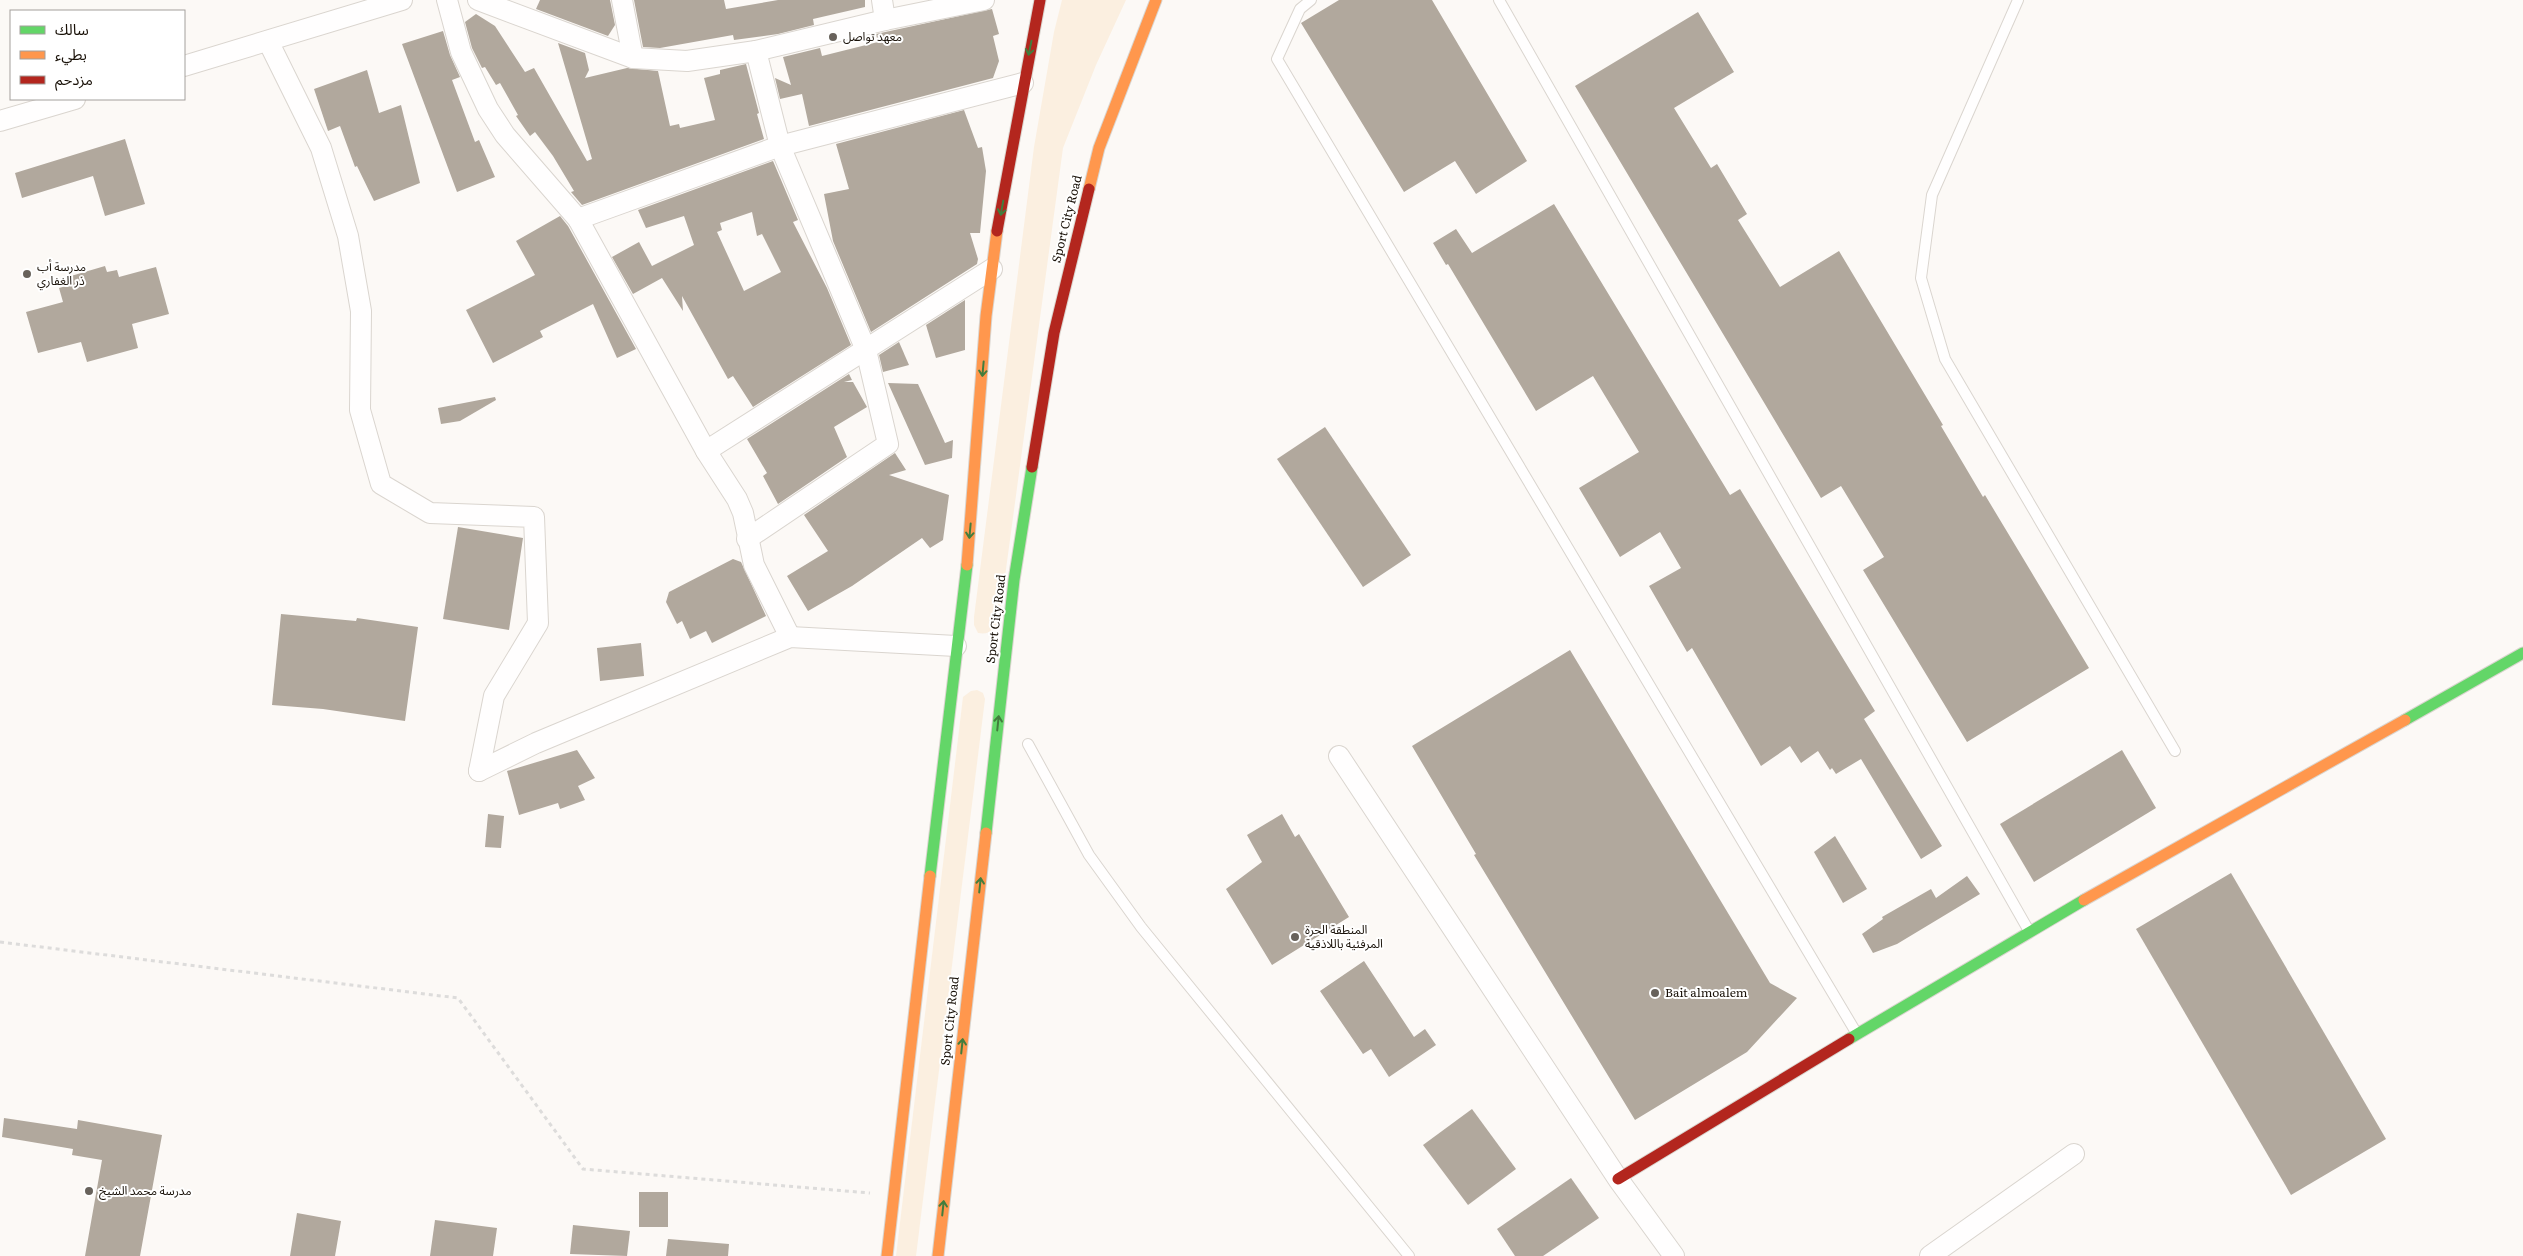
<svg xmlns="http://www.w3.org/2000/svg" width="2523" height="1256" font-family="Literata,'Noto Sans Arabic',serif">
	<rect width="100%" height="100%" fill="#fcf9f6"/>
	<g fill="#fbefe0">
		<path d="M1062,0H1126L1096,65L1063,148L999,621C993,630 990,635 978,633L974,625V617L1034,147L1054,32Z"/>
		<path d="M977,690L983,693L985,699L916,1256H896L963,697L971,691Z"/>
	</g>
	<g fill="#b1a89d" fill-rule="evenodd">
		<path d="M540,0H610L615,25L608,36L536,9Z"/>
		<path d="M634,0H724L726,9L778,0H865V7L813,19L814,25L778,34L734,40L733,35L660,48L643,47Z"/>
		<path d="M1339,0H1432L1527,161L1476,194L1455,161L1404,192L1301,23Z"/>
		<path d="M992,9L999,34L993,36L999,61L993,78L809,126L802,94L780,99L775,78L791,85L783,57L820,48L822,56L878,42L876,34Z"/>
		<path d="M1698,12L1734,72L1674,108L1711,168L1717,164L1747,214L1738,220L1780,287L1839,251L1943,425L1941,426L1983,497L1985,495L2089,668L1967,742L1863,570L1884,557L1841,486L1821,498L1575,86Z"/>
		<path d="M476,14L495,26L525,72L534,68L587,161L592,159L558,43L585,53L589,70L585,78L627,68L658,71L670,126L679,124L680,128L715,120L704,78L720,74V70L746,64L759,113L757,114L764,139L582,205L571,192L574,191L553,156L535,132L530,136L516,116L518,115L500,83L496,85L485,67L482,68L472,48L465,22Z"/>
		<path d="M443,31L450,55L460,77L452,80L475,142L479,140L495,177L457,192L402,44Z"/>
		<path d="M367,70L379,113L401,105L420,183L374,201L357,166L355,167L340,126L328,131L314,89Z"/>
		<path d="M964,110L978,148L982,147L986,171L980,233H970L978,259L977,264L871,332L833,241L824,194L849,189L836,144Z"/>
		<path d="M125,139L145,204L105,216L93,176L22,198L15,173Z"/>
		<path d="M773,161L798,220L793,222L827,288L851,345L753,407L733,376L728,379L682,296L683,311L662,278L633,294L612,257L639,242L652,266L694,245L684,216L646,228L638,210ZM752,212L757,236L762,234L781,272L744,291L717,232L722,230L720,223Z"/>
		<path d="M1554,204L1730,495L1740,489L1875,711L1864,719L1942,846L1921,859L1861,759L1836,774L1832,768L1830,770L1818,751L1801,763L1790,746L1761,766L1692,648L1687,652L1649,586L1681,568L1660,532L1620,557L1579,488L1639,452L1593,376L1536,411L1448,264L1446,265L1433,243L1456,229L1472,253Z"/>
		<path d="M560,216L568,226L636,349L617,358L593,304L540,331L543,337L493,363L466,310L535,275L516,241Z"/>
		<path d="M105,266L107,272L117,270L119,277L156,267L169,314L132,324L138,348L87,362L81,342L38,353L26,312L63,302L59,288L73,284L71,276Z"/>
		<path d="M965,300V350L936,358L926,325Z"/>
		<path d="M899,342L909,365L883,372L879,355Z"/>
		<path d="M849,374L852,380L844,382H853L867,407L834,427L847,457L778,504L763,476L767,473L747,439Z"/>
		<path d="M888,383L918,384L945,443L953,440L952,458L925,465Z"/>
		<path d="M495,397L496,400L460,421L441,424L438,408Z"/>
		<path d="M1325,427L1411,555L1363,587L1277,459Z"/>
		<path d="M895,453L906,470L889,475L949,495L943,540L930,548L922,538L852,586L808,611L787,576L828,551L804,515Z"/>
		<path d="M458,527L523,538L509,630L443,619Z"/>
		<path d="M733,559L741,562L766,616L712,643L706,631L690,639L682,621L677,624L666,602L669,592Z"/>
		<path d="M281,614L356,621L357,618L418,627L405,721L323,709L272,705Z"/>
		<path d="M641,643L644,676L600,681L597,648Z"/>
		<path d="M1570,650L1770,983L1797,998L1747,1052L1635,1120L1474,855L1476,854L1412,746Z"/>
		<path d="M577,750L595,778L578,786L585,800L560,809L558,803L519,815L507,771Z"/>
		<path d="M2122,750L2156,808L2034,882L2000,824Z"/>
		<path d="M488,814L504,816L501,848L485,847Z"/>
		<path d="M1282,814L1295,837L1299,834L1349,917L1272,965L1226,889L1262,862L1247,835Z"/>
		<path d="M1835,836L1867,889L1843,903L1814,852Z"/>
		<path d="M2231,873L2386,1139L2291,1195L2136,929Z"/>
		<path d="M1967,876L1980,894L1897,944L1873,953L1862,934L1883,919L1882,917L1931,889L1936,898Z"/>
		<path d="M1364,961L1414,1037L1425,1029L1436,1045L1389,1077L1371,1049L1363,1054L1320,991Z"/>
		<path d="M1472,1109L1516,1169L1468,1205L1423,1145Z"/>
		<path d="M4,1118L77,1129L78,1120L162,1135L140,1256H85L102,1160L72,1155L73,1149L2,1137Z"/>
		<path d="M1571,1178L1599,1218L1543,1256H1515L1497,1229Z"/>
		<rect x="639" y="1192" width="29" height="35"/>
		<path d="M297,1213L341,1221L335,1256H290Z"/>
		<path d="M435,1220L497,1228L493,1256H430Z"/>
		<path d="M573,1225L630,1231L627,1256L570,1254Z"/>
		<path d="M668,1239L729,1244L728,1256H666Z"/>
	</g>
	<g fill="none" stroke-linecap="round" stroke-linejoin="round">
		<g stroke="#dad5cf" stroke-width="12">
			<g id="lane">
				<path d="M1311,0L1300,9L1277,59L1857,1034"/>
				<path d="M1499,0L2029,931"/>
				<path d="M2018,0L1932,195L1921,278L1945,359L2175,751"/>
				<path d="M1028,744L1089,855L1141,927L1409,1256"/>
			</g>
		</g>
		<g stroke="#dad5cf" stroke-width="22">
			<g id="street">
				<path d="M447,0L461,52L488,109L505,135L578,219L706,451L737,499L743,513L754,565L790,637"/>
				<path d="M478,0L633,58L687,61L756,51L885,20L984,0"/>
				<path d="M622,0L633,58"/>
				<path d="M882,0L885,20"/>
				<path d="M268,41L321,148L348,236L361,311L360,410L381,484L430,513L534,517L538,623L494,696L479,771"/>
				<path d="M184,66L402,0"/>
				<path d="M0,121L75,99"/>
				<path d="M578,219L780,146L1023,83"/>
				<path d="M706,451L992,269"/>
				<path d="M747,539L888,444L866,350L780,146L756,51"/>
				<path d="M1339,756L1618,1179L1674,1256"/>
				<path d="M479,771L536,743L790,637L956,646"/>
				<path d="M1930,1256L2074,1154"/>
			</g>
		</g>
		<g stroke="#dad5cf" stroke-width="13">
			<g id="fast">
				<path d="M2405,720L2523,653"/>
				<path d="M986,833L1014,580L1032,467"/>
				<path d="M930,876L967,565"/>
				<path d="M1849,1039L2084,900"/>
			</g>
		</g>
		<g stroke="#dad5cf" stroke-width="13">
			<g id="slow">
				<path d="M1089,189L1099,148L1156,0"/>
				<path d="M967,565L986,316L997,231"/>
				<path d="M2084,900L2405,720"/>
				<path d="M887,1256L930,876"/>
				<path d="M938,1256L986,833"/>
			</g>
		</g>
		<g stroke="#dad5cf" stroke-width="13">
			<g id="jam">
				<path d="M997,231L1040,0"/>
				<path d="M1032,467L1054,333L1089,189"/>
				<path d="M1618,1179L1849,1039"/>
			</g>
		</g>
		<path stroke="#dddcdb" stroke-width="3" stroke-dasharray="4 4" stroke-linecap="butt" d="M0,942L458,998L583,1169L870,1193"/>
		<use href="#lane" stroke="#fffefe" stroke-width="10"/>
		<use href="#street" stroke="#fffefe" stroke-width="20"/>
		<use href="#fast" stroke="#63d668" stroke-width="11"/>
		<use href="#slow" stroke="#ff974d" stroke-width="11"/>
		<use href="#jam" stroke="#b3261e" stroke-width="11"/>
	</g>
	<defs><path id="oneway-shaft" d="M-6 0H5M1.5-3L5.5 0L1.5 3" fill="none" stroke-width="1.6" stroke-linecap="round" stroke-linejoin="round" transform="scale(1.25)"/></defs>
	<g stroke="#427d3d">
		<use href="#oneway-shaft" transform="translate(1030 48) rotate(102)"/>
		<use href="#oneway-shaft" transform="translate(1002 208) rotate(100)"/>
		<use href="#oneway-shaft" transform="translate(983 369) rotate(95)"/>
		<use href="#oneway-shaft" transform="translate(970 531) rotate(95)"/>
		<use href="#oneway-shaft" transform="translate(998 723) rotate(-84)"/>
		<use href="#oneway-shaft" transform="translate(980 885) rotate(-84)"/>
		<use href="#oneway-shaft" transform="translate(962 1046) rotate(-84)"/>
		<use href="#oneway-shaft" transform="translate(943 1208) rotate(-84)"/>
	</g>
	<g fill="#68625b" stroke="#fff" stroke-width="2">
		<circle cx="833" cy="37" r="5"/>
		<circle cx="27" cy="274" r="5"/>
		<circle cx="1295" cy="937" r="5"/>
		<circle cx="1655" cy="993" r="5"/>
		<circle cx="89" cy="1191" r="5"/>
	</g>
	<g text-anchor="middle" stroke-width="4" stroke-linejoin="round" paint-order="stroke">
		<g font-size="12" fill="#191108" stroke="#fff" text-anchor="start">
			<text x="843" y="41">معهد تواصل</text>
			<text x="37" y="271">مدرسة أب<tspan x="37" dy="14">ذر الغفاري</tspan></text>
			<text x="1305" y="934">المنطقة الحرة<tspan x="1305" dy="14">المرفئية باللاذقية</tspan></text>
			<text x="1665" y="997">Bait almoalem</text>
			<text x="99" y="1195">مدرسة محمد الشيخ</text>
		</g>
		<g font-size="12" fill="#191108" stroke="#fff">
			<text transform="translate(1067 219) rotate(-76)" y="4">Sport City Road</text>
			<text transform="translate(996 619) rotate(-83)" y="4">Sport City Road</text>
			<text transform="translate(950 1021) rotate(-84)" y="4">Sport City Road</text>
		</g>
	</g>
	<rect x="10" y="10" width="175" height="90" fill="#ffffff" stroke="#a3a09c"/>
	<rect x="20" y="26" width="25" height="8" fill="#63d668" stroke="#a3a09c"/>
	<text x="55" y="35" font-size="15" fill="#191108">سالك</text>
	<rect x="20" y="51" width="25" height="8" fill="#ff974d" stroke="#a3a09c"/>
	<text x="55" y="60" font-size="15" fill="#191108">بطيء</text>
	<rect x="20" y="76" width="25" height="8" fill="#b3261e" stroke="#a3a09c"/>
	<text x="55" y="85" font-size="15" fill="#191108">مزدحم</text>
</svg>
